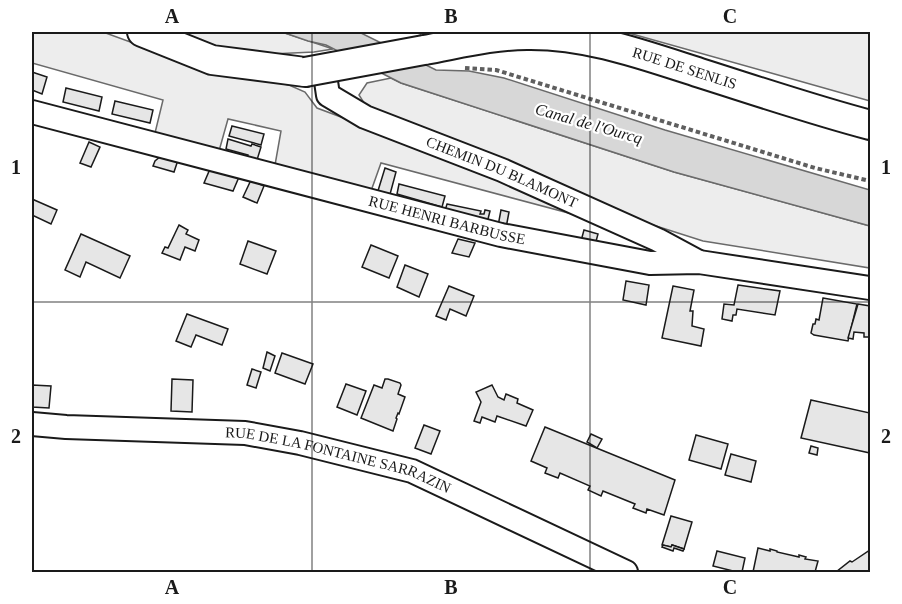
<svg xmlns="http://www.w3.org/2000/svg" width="902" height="604" font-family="'Times New Roman',serif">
	<rect width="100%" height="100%" fill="#fff"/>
	<g fill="#ededed" stroke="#6a6a6a" stroke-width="1.5">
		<path d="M32,32H103L199,67L289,85L305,92L317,108L491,173L606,223L381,163L371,191L275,165L281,131L228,119L219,151L155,133L163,100L32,63Z"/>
		<path d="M170,32H282L333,49L314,52L271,54L219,48Z"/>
		<path d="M625,32H870V101L764,71Z"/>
		<path d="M391,78L401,83L674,172L870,226V268L703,241L631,218L366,106L359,95L367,83Z"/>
	</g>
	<path fill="#d7d7d7" stroke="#6a6a6a" stroke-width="1.5" d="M282,32H359L436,70L469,71L504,78L665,130L870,190V226L674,172L401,83L326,45L308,41Z"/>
	<g fill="#e6e6e6" stroke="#1a1a1a" stroke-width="1.5">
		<path d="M32,72L47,77L42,94L32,90Z"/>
		<path d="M66,88L102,97L99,111L63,102Z"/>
		<path d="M115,101L153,110L150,123L112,114Z"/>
		<path d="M232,126L264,134L261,145L229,136Z"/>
		<path d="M228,139L251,146L252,144L261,147L257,160L247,158L248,155L226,149Z"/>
		<path d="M89,142L100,147L91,167L80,163Z"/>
		<path d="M161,156L178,160L174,172L153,166L155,161Z"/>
		<path d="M385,168L396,172L389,198L377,194Z"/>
		<path d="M210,169L239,177L233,191L204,183Z"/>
		<path d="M251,180L264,186L257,203L243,197Z"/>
		<path d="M399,184L445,196L442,207L397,194Z"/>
		<path d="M32,199L57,210L51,224L32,215Z"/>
		<path d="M447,204L481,211L480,214H484L485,210L490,211L487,223L444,214Z"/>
		<path d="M501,210L509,212L506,228L498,226Z"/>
		<path d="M179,225L188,230L186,234L199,240L195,251L185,247L180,260L162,253L165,247L168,248Z"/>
		<path d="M584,230L598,234L595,245L581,241Z"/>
		<path d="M81,234L130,256L120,278L86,262L80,277L65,270Z"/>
		<path d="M458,239L475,243L469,257L452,253Z"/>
		<path d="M248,241L276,251L267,274L240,264Z"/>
		<path d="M371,245L398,256L389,278L362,267Z"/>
		<path d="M405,265L428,274L419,297L397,287Z"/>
		<path d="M626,281L649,285L646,305L623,300Z"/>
		<path d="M738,285L780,291L775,315L737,309L736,315H733L732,321L722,319L724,304L734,305Z"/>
		<path d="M449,286L474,296L466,316L450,309L446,320L436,316Z"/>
		<path d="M673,286L694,290L690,311H693L692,326L704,329L701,346L662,338Z"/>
		<path d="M823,298L857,304L848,341L814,335L811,333L813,324H815L816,319L819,320Z"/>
		<path d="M858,304L870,306V337H864V333L854,332L853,339L848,338Z"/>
		<path d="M187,314L228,329L222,345L196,335L191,347L176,341Z"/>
		<path d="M267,352L275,356L270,371L263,368Z"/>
		<path d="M282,353L313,364L305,384L275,373Z"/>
		<path d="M252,369L261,372L256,388L247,385Z"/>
		<path d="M172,379L193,380L192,412L171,411Z"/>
		<path d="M385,379H388L400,383L401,385L398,394L405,397L399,414L398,413L396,418L397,419L393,431L361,418L374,385L382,388Z"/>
		<path d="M346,384L366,391L357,415L337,407Z"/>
		<path d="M32,385L51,386L49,408L32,407Z"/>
		<path d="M492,385L498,397L504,400L506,394L518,399L517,403L533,410L526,426L497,416L495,422L482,417L480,423L474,421L481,402L476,392Z"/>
		<path d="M811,400L870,413V453L801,438Z"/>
		<path d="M424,425L440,431L431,454L415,448Z"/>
		<path d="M545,427L675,480L664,515L647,509L646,513L633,508L635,504L603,491L601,496L588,490L590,486L560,473L558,478L545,473L547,468L531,461Z"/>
		<path d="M591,434L602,439L597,448L587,442Z"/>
		<path d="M696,435L728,444L721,469L689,460Z"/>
		<path d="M811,446L818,448L817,455L809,453Z"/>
		<path d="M731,454L756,461L751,482L725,475Z"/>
		<path d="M671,516L692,522L684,549L672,545L671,547L662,545Z"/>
		<path d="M663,545L671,547L672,545L684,549L683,551L674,548L673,551L662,547Z"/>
		<path d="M758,548L770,551V549L777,551V552L799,557V555L806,557L805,559L818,561L815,572H753Z"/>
		<path d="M870,550V572H836L850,561L852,562Z"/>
		<path d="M717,551L745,558L742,572H737L713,566Z"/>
	</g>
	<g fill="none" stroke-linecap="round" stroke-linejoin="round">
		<g stroke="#1a1a1a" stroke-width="26">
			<g id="minor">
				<path id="s1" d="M324,68L328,95L365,117L502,170L658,240L697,261"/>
				<path id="s2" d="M32,112L501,235L650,263L699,262L870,288"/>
				<path id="s3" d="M32,424L66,427L245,433L300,443L412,471L626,572"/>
			</g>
		</g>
		<g stroke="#1a1a1a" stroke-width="32">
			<g id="major">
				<path d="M142,32L212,60L305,72"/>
				<path id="s4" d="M424,50C458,44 492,35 527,35C587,34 644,55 700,73C757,91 813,110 870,125"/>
			</g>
		</g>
		<path stroke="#5f5f5f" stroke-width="4" stroke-dasharray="4.5 3" stroke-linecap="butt" d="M465,68L496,70L815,168L870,181"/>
		<use href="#minor" stroke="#fff" stroke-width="22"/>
		<use href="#major" stroke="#fff" stroke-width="28"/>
		<g stroke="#1a1a1a" stroke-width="32" stroke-linecap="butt">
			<path id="major-bridge" d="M305,72L424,50"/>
		</g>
		<use href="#major-bridge" stroke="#fff" stroke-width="28"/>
	</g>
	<path fill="none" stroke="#1a1a1a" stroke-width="1.5" stroke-opacity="0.55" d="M312,32V572M590,32V572M32,302H870"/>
	<g text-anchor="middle" stroke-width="4.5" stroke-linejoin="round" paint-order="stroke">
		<g font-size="15" fill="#1a1a1a" stroke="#fff">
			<text dy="5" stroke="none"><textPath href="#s4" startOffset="266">RUE DE SENLIS</textPath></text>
			<text dy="5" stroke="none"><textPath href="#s1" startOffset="218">CHEMIN DU BLAMONT</textPath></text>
			<text dy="5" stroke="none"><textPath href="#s2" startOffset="429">RUE HENRI BARBUSSE</textPath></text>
			<text dy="5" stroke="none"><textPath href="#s3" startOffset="310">RUE DE LA FONTAINE SARRAZIN</textPath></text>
		</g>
		<g font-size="16" font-style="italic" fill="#1a1a1a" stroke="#fff">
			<text transform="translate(589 123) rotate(16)" y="6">Canal de l'Ourcq</text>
		</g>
	</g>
	<rect width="902" height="604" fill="none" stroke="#ffffff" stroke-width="66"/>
	<rect x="33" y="33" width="836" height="538" fill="none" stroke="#1a1a1a" stroke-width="2"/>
	<g font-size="20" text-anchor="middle" font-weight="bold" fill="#1a1a1a">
		<text x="172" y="23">A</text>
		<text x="451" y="23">B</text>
		<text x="730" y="23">C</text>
		<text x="16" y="174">1</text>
		<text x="886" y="174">1</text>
		<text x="16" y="443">2</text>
		<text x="886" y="443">2</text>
		<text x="172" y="594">A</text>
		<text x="451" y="594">B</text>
		<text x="730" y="594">C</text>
	</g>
</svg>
